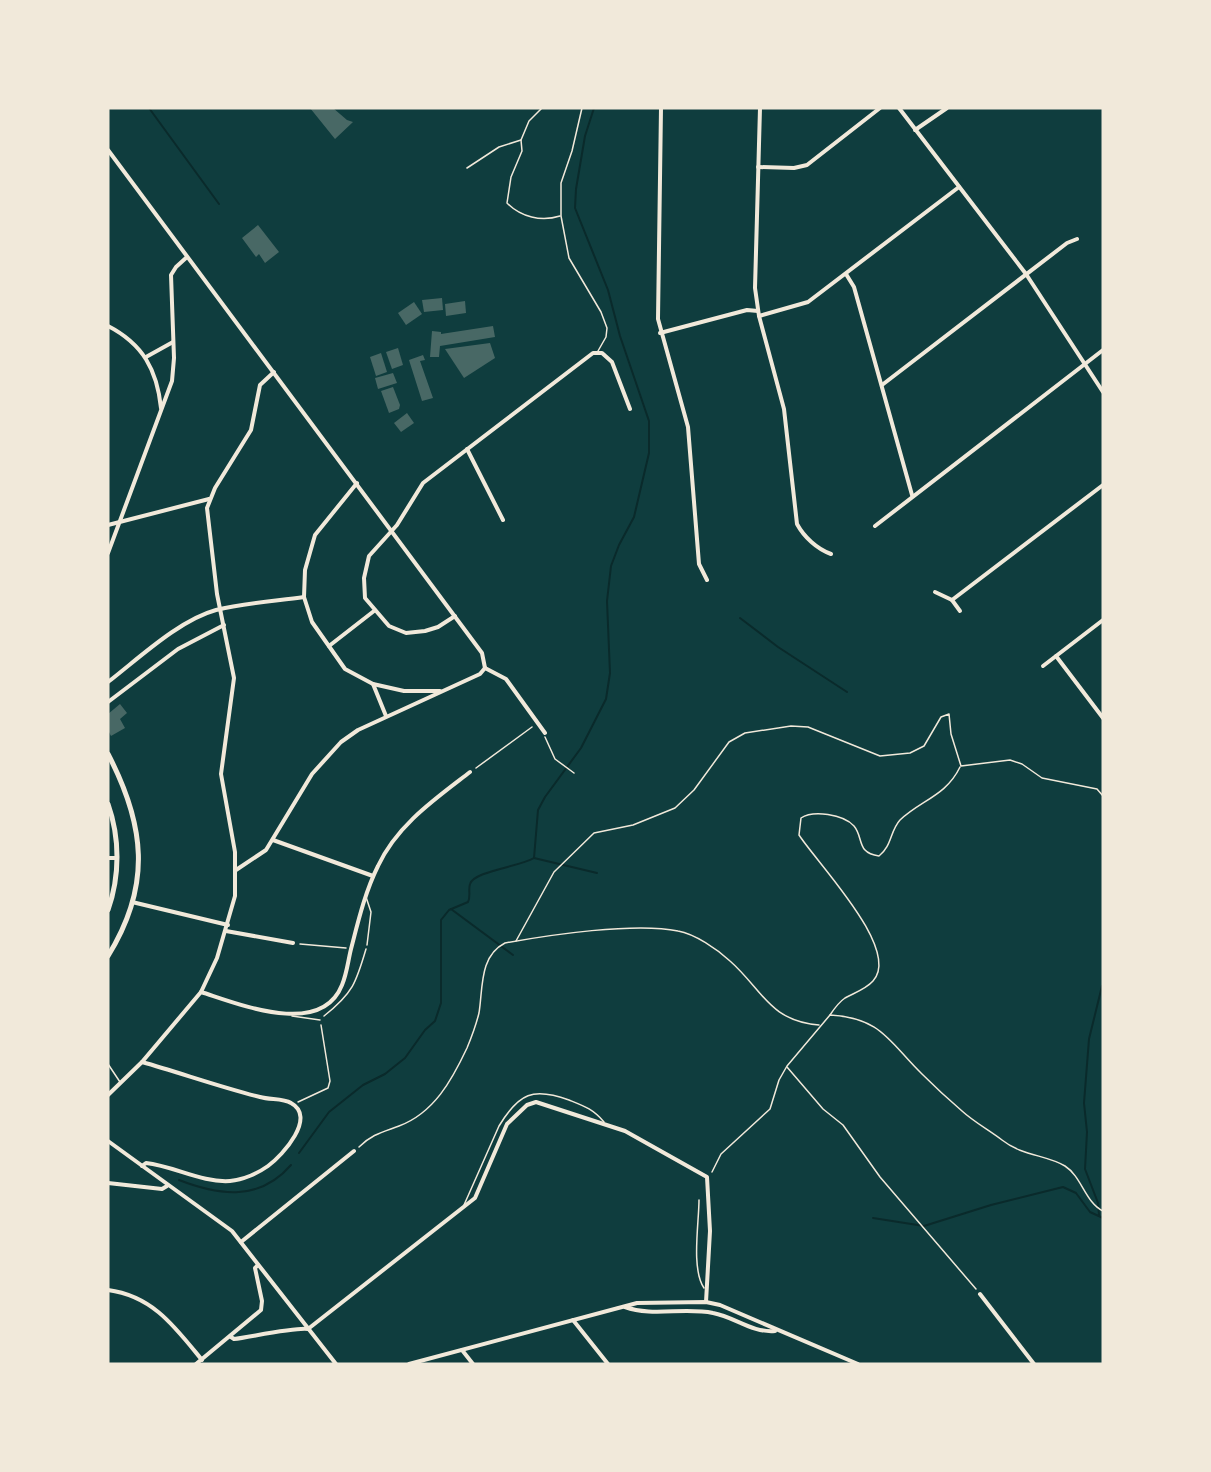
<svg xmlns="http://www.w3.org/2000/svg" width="1211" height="1472" font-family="'Alegreya Sans',sans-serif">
	<rect width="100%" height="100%" fill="#0f3d3e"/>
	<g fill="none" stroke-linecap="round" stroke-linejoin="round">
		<g stroke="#0a2a2b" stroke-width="2">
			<path d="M149,108L219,204"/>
			<path d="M740,618L778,647L847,692"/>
			<path d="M534,858L597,873"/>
			<path d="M451,909L513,955"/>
			<path d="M299,1153L329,1112L363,1085L385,1074L405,1058L425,1030L435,1021L441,1003V920L449,910L468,902C471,896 468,890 470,884C474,871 519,867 534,858L538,810L545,797L581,748L606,699L610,673L607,601L611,566L619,545L634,517L649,453V421L620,336L608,290L575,208L576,189L585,136L594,108"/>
			<path d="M179,1180C220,1196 260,1201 291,1165"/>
			<path d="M1099,1215L1098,1203L1085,1169L1087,1132L1084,1103L1089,1039L1102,986"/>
			<path d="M873,1218L924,1226L991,1205L1063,1187L1076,1193L1090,1212L1103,1218"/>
		</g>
	</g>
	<g fill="#486865">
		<path d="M310,108H333L347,120L353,122L335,139Z"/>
		<path d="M258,225L279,252L265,263L259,254L256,257L242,238Z"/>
		<path d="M442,298L443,310L424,312L422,300Z"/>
		<path d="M465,301L466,313L446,316L445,304Z"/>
		<path d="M414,302L422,314L406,325L398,313Z"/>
		<path d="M493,326L495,337L440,346L439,357H430L432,331L441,332V334Z"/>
		<path d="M490,343L495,358L464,378L445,349Z"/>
		<path d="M398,348L403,365L392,369L386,352Z"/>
		<path d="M381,353L387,372L376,376L370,357Z"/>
		<path d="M423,355L425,360L420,361L433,398L422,401L409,360Z"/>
		<path d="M393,373L397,383L378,389L375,378Z"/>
		<path d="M393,387L400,405L399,409L389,413L381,391Z"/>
		<path d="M407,413L414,423L401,432L394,423Z"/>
		<path d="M120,704L127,713L120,719L125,728L111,736L108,730V714Z"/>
	</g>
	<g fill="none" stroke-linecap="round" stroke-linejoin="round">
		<g stroke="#f1e9da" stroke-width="1.5">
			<path d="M545,737L555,759L574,773"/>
			<path d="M476,768L532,727"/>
			<path d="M516,941L554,872L594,833L633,825L675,808L694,790L729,742L745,733L791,726L808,727L880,756L910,753L924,746L941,717L949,714L951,734L961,766L1010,760L1022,764L1042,778L1097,789L1103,796"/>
			<path d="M300,944L346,948"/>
			<path d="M830,1015C834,1009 839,1002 845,998C854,993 866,989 873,981C902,950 817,863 799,835L801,818C813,810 843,814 854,826C864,838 856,853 879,856C892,846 890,831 900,820C921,800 946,796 960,767"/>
			<path d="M324,1016C353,993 356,983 366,949"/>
			<path d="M787,1067L823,1109L843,1125L880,1177L976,1289"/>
			<path d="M298,1102L328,1088L330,1081L321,1025"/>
			<path d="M359,1147C372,1134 383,1132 399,1126C434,1113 452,1080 467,1048C472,1036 476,1025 479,1013C483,989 479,956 505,943C549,935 635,922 678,931C695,934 717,949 730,961C762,989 769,1021 819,1025"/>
			<path d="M712,1172L721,1154L770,1109L779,1080L787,1066L830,1015C882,1018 889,1042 922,1074C935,1087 948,1099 962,1111C974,1122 989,1130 1002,1140C1022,1156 1047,1155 1065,1166C1082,1177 1085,1202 1103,1211"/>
		</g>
		<g stroke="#f1e9da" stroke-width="1.5">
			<path d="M542,108L529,121L521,140L522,151L511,177L507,203C521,217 541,222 560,216"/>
			<path d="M582,108L572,151L561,183V216L569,258L601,312L607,328L606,337L598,351"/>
			<path d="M467,168L499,147L521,140"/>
			<path d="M366,897L371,912L367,945"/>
			<path d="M292,1016L320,1020"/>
			<path d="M108,1064L120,1082"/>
			<path d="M699,1200C699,1223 691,1269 704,1288"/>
			<path d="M464,1205L499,1126C519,1093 533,1087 569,1100C584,1106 593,1109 604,1122"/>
		</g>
		<g stroke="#f1e9da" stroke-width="4">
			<path d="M661,108L658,319L688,427L699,564L707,580"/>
			<path d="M760,108L755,288L759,316L784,409L797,524C804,537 817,549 831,554"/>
			<path d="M899,108L1026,274L1103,392"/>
			<path d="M915,130L947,108"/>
			<path d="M108,150L482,653L485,668"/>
			<path d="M758,167L794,168L807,165L880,108"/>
			<path d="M846,274L854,287L912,495"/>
			<path d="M759,316L808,302L959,187"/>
			<path d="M108,326C143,344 157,370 161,408"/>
			<path d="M660,333L747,310L758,311"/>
			<path d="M146,357L173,342"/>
			<path d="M882,385L1067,243L1077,239"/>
			<path d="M467,449L503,520"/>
			<path d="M357,483L315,535L305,570L304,597L312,622L345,669L373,684L386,716"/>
			<path d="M108,525L209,499"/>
			<path d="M875,526L1103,350"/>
			<path d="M108,553L172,381L174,358L171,275L176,267L187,257"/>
			<path d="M935,592L952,600L960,611"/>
			<path d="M952,600L1103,485"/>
			<path d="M455,616L438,627L425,631L406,633L389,626L365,598L364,578L369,556L397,525L423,483L593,353H602L612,362L630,409"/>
			<path d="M329,646L374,611"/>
			<path d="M1056,656L1103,718"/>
			<path d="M1043,666L1103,620"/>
			<path d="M485,668L506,679L545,733"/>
			<path d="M108,682C138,659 179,620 216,610C244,603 275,601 304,597"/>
			<path d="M373,684L404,691H440"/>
			<path d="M108,702L178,649L224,625"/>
			<path d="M273,840L373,876"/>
			<path d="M108,858H117"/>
			<path d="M236,870L266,850L312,774L341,742L358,730L480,674L485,668"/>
			<path d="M132,902L228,925"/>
			<path d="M226,931L293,943"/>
			<path d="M201,992C239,1004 321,1038 342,985C347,973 348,961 351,949C358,922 365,892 378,866C397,825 435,799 470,772"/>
			<path d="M142,1062C181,1073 220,1087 260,1097C270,1100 283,1098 291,1103C317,1117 283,1155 268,1166C258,1173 243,1180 230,1181C202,1183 174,1166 146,1163L142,1166"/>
			<path d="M108,1095L142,1062L201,992L217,958L235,896V852L221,774L234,678L217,594L207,508L215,488L251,430L260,385L274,372"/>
			<path d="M108,1141L232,1231L336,1364"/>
			<path d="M108,1183L162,1189L167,1186"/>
			<path d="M241,1242L354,1151"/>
			<path d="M108,1290C153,1296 175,1327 202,1360"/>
			<path d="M980,1294L1034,1364"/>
			<path d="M625,1307C652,1317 684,1307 713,1313C735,1317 752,1333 775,1331"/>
			<path d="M573,1320L608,1364"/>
			<path d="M231,1337L234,1339C250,1337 296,1327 308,1329L475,1198L507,1124L527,1105L536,1102L625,1131L707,1177L710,1231L706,1302"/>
			<path d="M462,1350L473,1364"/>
			<path d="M196,1364L261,1310L262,1301L255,1268L258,1265"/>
			<path d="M409,1364L637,1303L706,1302L720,1305L858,1364"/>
		</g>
		<g stroke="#f1e9da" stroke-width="5">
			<path d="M108,754C145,825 152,885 108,956"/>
			<path d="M108,804C120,838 120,876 108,910"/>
		</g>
	</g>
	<rect width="1211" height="1472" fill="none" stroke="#f1e9da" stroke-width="219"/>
</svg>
